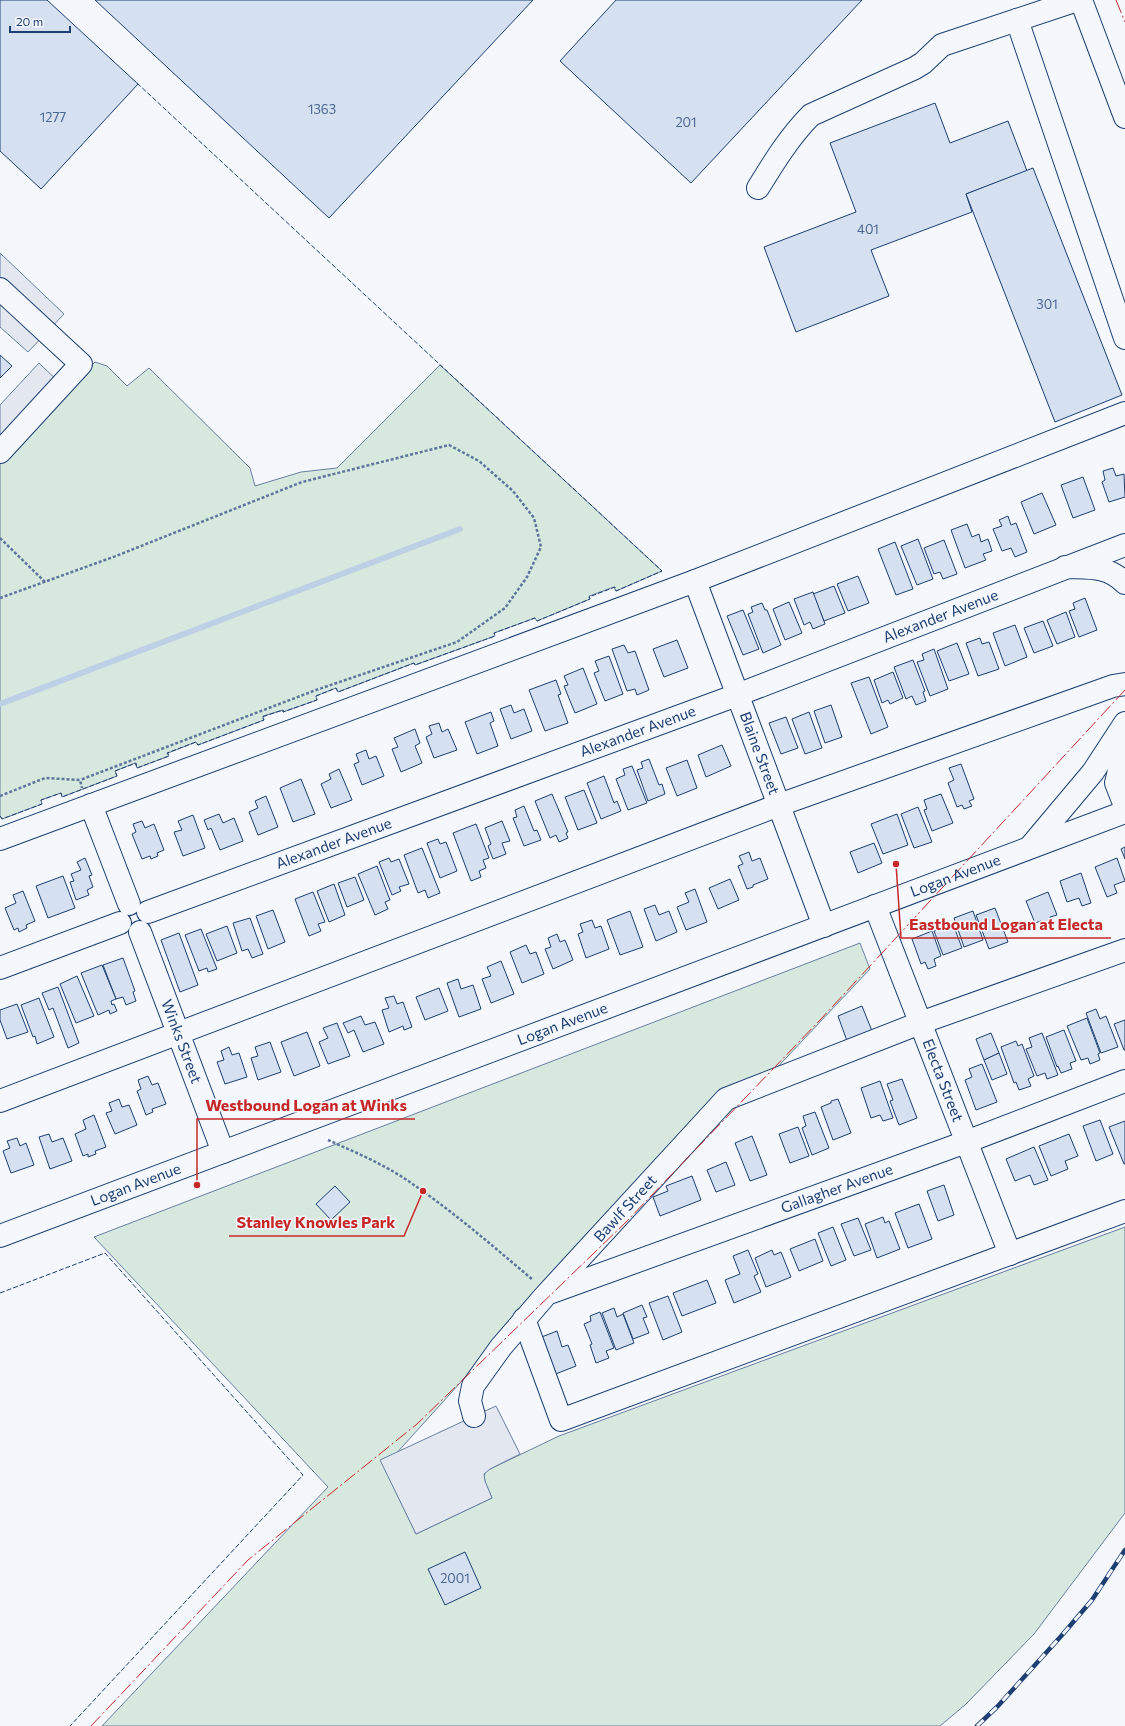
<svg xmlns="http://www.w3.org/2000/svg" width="1125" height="1726" font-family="Commissioner,sans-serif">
	<rect width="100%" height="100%" fill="#f4f7fb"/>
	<g fill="#d7e8df" stroke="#687fa3">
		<path d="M95,362L107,366L127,386L149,368L250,468L255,486L301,472L337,468L440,365L662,571L616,591L614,587L589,596L590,599L537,621L535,618L494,633L495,636L415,665L414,663L338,692L336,688L316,696L317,700L283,712V710L263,716L264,720L198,745L196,742L168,753L169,756L137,768L135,763L115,771L117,776L62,797L61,793L41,800L42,804L2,819L0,816V462Z"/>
		<path d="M860,943L870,969L771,1074L724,1091L384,1467L416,1534L492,1498C489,1490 481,1479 486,1471L559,1436L1125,1227V1513L1034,1634L966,1704L940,1726H102L328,1487L94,1237Z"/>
	</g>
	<g fill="#e3e8f0" stroke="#687fa3">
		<path d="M0,253L64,314L28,352L0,327Z"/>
		<path d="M39,363L62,385L0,452V405Z"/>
		<path d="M496,1406L520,1454L490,1469L484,1474L485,1481L492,1498L416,1534L380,1460Z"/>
	</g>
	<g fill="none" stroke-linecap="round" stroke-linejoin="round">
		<path stroke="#bed0e5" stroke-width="6" d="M0,704L460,529"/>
	</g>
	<g fill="#d5e0f0" stroke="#1d3f73">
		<path d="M0,0H47L138,84L41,189L0,151Z"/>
		<path d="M95,0H533L329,218Z"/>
		<path d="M616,0H862L691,183L560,61Z"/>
		<path d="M935,103L950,143L1008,121L1027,171L966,194L972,212L871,250L889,296L796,332L764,247L856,212L830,143Z"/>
		<path d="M1033,168L1122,395L1055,422L966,194Z"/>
		<path d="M0,355L12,366L0,378Z"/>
		<path d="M1113,468L1116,476L1124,474L1125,497L1109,502L1102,482L1105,480L1103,471Z"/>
		<path d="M1083,477L1095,510L1073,518L1061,485Z"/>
		<path d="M1042,493L1056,525L1034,534L1021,502Z"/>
		<path d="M1008,516L1011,525L1016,523L1027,552L1015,557L1011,548L1002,551L993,529L1002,526L999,520Z"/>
		<path d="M967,524L972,537L979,534L981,542L988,539L992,551L983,554L986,560L965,568L951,530Z"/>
		<path d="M918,539L933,579L917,585L901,546Z"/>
		<path d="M944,540L957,574L943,579L940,572L934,574L924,548Z"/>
		<path d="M895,542L913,589L896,595L878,549Z"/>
		<path d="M858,576L869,603L848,611L837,584Z"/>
		<path d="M834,586L845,613L824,621L813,594Z"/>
		<path d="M813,592L825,624L813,629L810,622L804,625L794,599Z"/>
		<path d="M1085,598L1097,630L1079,637L1069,611L1075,609L1073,603Z"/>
		<path d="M789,602L802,633L785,640L773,609Z"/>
		<path d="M762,603L765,610H767L781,645L763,653L748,614L753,612L751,607Z"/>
		<path d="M743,610L759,649L743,655L727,616Z"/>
		<path d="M1066,612L1075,637L1057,644L1047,620Z"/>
		<path d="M1043,621L1053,646L1034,653L1024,628Z"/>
		<path d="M1015,625L1027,657L1005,666L993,633Z"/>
		<path d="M980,638L982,644L989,642L999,669L978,676L966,643Z"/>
		<path d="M677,640L688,668L664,677L653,649Z"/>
		<path d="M957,643L969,674L949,681L937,651Z"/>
		<path d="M624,645L628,653L635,651L649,690L637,695L635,689L627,691L612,649Z"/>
		<path d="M934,649L948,689L930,696L917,662L924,660L922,654Z"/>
		<path d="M609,656L623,694L605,701L594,673L599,671L595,661Z"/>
		<path d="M913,660L925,691L923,692L926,701L916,705L912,696L906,699L894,667Z"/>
		<path d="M583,668L597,704L575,713L564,686L568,685L564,676Z"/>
		<path d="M893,672L903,698L890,704L888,700L882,703L874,680Z"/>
		<path d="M869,677L888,727L871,734L851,683Z"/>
		<path d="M556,680L561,694L558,695L568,723L545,731L529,690Z"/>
		<path d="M511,705L514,713L524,709L532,731L511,739L500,709Z"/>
		<path d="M831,705L842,737L825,743L814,711Z"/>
		<path d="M491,712L494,721L490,723L498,746L477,754L465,722Z"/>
		<path d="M809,712L822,748L805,754L792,719Z"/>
		<path d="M786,717L798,748L781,754L769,723Z"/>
		<path d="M439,723L442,732L448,729L457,750L434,758L426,737L432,734L429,726Z"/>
		<path d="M415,729L420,743L415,746L422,763L401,772L392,749L398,747L394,738Z"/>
		<path d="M722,745L731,766L706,777L698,755Z"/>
		<path d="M366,750L369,759L376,756L384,776L362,785L354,764L359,762L356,754Z"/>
		<path d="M649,759L659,785L662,784L665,794L648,801L637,770L643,768L641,762Z"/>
		<path d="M687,760L697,788L677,796L666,768Z"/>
		<path d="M961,764L974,799L969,801L972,806L964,809L962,805L957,807L948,783L954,780L949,768Z"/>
		<path d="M632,766L647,803L628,810L616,779L625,775L623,769Z"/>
		<path d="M339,769L352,800L331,808L321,784L331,779L329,774Z"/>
		<path d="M604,776L614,803L617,801L621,811L601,819L587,783Z"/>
		<path d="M301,779L315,814L293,822L280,788Z"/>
		<path d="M584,790L597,823L578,830L565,797Z"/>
		<path d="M552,794L568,832L566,833L568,838L559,842L556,835L550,838L535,801Z"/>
		<path d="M941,794L953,823L932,831L924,810L927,809L924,800Z"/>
		<path d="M266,796L278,827L258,835L249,812L258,808L255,801Z"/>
		<path d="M524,806L534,831L537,830L541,840L524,846L513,818L517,817L515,810Z"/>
		<path d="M918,807L932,842L914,848L901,814Z"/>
		<path d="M219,814L223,823L234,818L243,841L220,850L211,828L208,830L204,820Z"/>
		<path d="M897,814L908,845L883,854L871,824Z"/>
		<path d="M193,815L205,848L183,856L174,832L182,830L178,821Z"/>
		<path d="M142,821L145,828L154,824L164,850L157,853L158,856L151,859L150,856L142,859L132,834L136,832L133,824Z"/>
		<path d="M502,821L510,841L502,843L506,854L493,859L488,846L491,844L485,828Z"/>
		<path d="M476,824L489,858L483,860L486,868L479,871L481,877L471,881L453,833Z"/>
		<path d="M438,839L440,844L446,842L457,871L440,878L427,843Z"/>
		<path d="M874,843L882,863L858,873L850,852Z"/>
		<path d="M1125,847V859L1121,849Z"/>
		<path d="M422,848L440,893L428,898L425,890L418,893L404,855Z"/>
		<path d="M749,852L752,861L760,858L768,879L753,885V887L747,889L738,866L743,864L739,856Z"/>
		<path d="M85,858L92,875L89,876L93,887L87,890L89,895L76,900L70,882L74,881L71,874L81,870L77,862Z"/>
		<path d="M389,858L391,862L399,859L409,884L399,887L401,891L392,895L379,862Z"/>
		<path d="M1117,858L1125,881L1114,885L1117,893L1107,897L1095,867Z"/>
		<path d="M377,866L390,900L385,902L388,909L375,915L358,874Z"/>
		<path d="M1081,873L1091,903L1082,906L1079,898L1067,902L1060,881Z"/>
		<path d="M63,876L75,908L48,918L36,886Z"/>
		<path d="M355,877L364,900L347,907L338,883Z"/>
		<path d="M730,879L739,900L718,909L709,888Z"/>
		<path d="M334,884L345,915L329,922L317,891Z"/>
		<path d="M695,889L707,922L686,930L677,907L689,902L685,893Z"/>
		<path d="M23,891L35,921L26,925L27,928L19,932L18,928L14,930L5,908L16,903L13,895Z"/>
		<path d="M313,892L325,922L318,924L321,931L309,936L295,899Z"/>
		<path d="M1048,892L1057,915L1050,917L1053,926L1045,930L1041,921L1035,923L1026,901Z"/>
		<path d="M655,905L659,915L669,911L677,932L656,941L644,909Z"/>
		<path d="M995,908L1008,942L989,949L976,915Z"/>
		<path d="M273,910L285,942L268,949L256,916Z"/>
		<path d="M630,911L643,947L620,955L607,920Z"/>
		<path d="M973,911L983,940L964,947L954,918Z"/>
		<path d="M250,918L263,954L252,958L248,949L242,951L233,923Z"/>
		<path d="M592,920L595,928L601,926L609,949L586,958L578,934L583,932L580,924Z"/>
		<path d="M953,924L962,948L943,955L934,931Z"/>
		<path d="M227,926L237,953L217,961L206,934Z"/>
		<path d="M201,929L217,969L208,972L207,968L199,971L185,935Z"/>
		<path d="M932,931L941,956L934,959L936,966L928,969L925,962L921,964L912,939Z"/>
		<path d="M179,933L198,985L180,992L161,940Z"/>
		<path d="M557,934L560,942L565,940L573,960L553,969L545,949L551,947L548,938Z"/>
		<path d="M526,945L530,954L536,952L544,974L522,983L510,952Z"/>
		<path d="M123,958L135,991L133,992L136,1001L126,1005L123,997L116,999L103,965Z"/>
		<path d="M501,961L514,994L491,1003L482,979L491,976L487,967Z"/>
		<path d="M102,965L116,999L111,1001L112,1005L114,1004L117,1011L110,1014L109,1010L98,1015L81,973Z"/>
		<path d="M77,976L94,1016L76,1023L60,984Z"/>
		<path d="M458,979L461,989L473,985L481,1009L459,1017L447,983Z"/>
		<path d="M58,987L79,1043L68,1048L53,1008L49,1010L42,993Z"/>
		<path d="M439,988L448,1011L425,1020L416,997Z"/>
		<path d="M394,996L397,1004L403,1002L412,1027L404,1030L403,1026L389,1032L382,1010L389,1008L385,998Z"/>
		<path d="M39,998L54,1037L37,1044L35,1036L33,1037L21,1005Z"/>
		<path d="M17,1004L28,1032L7,1039L0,1020V1010Z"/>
		<path d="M862,1006L872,1031L847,1041L838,1016Z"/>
		<path d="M1096,1009L1100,1019L1106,1016L1118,1047L1101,1053L1086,1013Z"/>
		<path d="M361,1016L365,1025L375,1022L384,1044L363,1052L354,1030L348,1033L343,1023Z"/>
		<path d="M1087,1018L1100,1053L1098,1054L1100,1060L1090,1064L1088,1058L1081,1060L1067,1026Z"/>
		<path d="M1125,1020V1050H1124L1114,1024Z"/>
		<path d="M337,1023L350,1056L328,1064L319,1042L328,1038L323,1028Z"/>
		<path d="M1064,1030L1076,1061L1070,1063L1072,1069L1061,1073L1058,1066L1057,1067L1046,1037Z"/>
		<path d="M307,1032L320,1066L294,1076L281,1042Z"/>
		<path d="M991,1033L999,1053L984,1060L976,1039Z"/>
		<path d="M1042,1033L1058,1075L1047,1079L1045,1073L1037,1076L1026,1049L1032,1047L1029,1038Z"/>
		<path d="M1016,1041L1018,1046L1022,1044L1034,1076L1028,1079L1031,1086L1019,1090L1016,1082L1014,1083L1001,1047Z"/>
		<path d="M270,1042L281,1072L258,1080L251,1058L258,1056L255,1047Z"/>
		<path d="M229,1047L232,1055L239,1053L247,1077L225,1084L217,1062L224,1060L221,1051Z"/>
		<path d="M999,1053L1007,1074L992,1080L984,1060Z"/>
		<path d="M982,1064L997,1102L976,1110L965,1080L972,1077L969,1069Z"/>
		<path d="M148,1076L152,1085L158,1083L166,1104L152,1109L153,1112L146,1115L137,1091L141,1089L138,1080Z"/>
		<path d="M902,1079L917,1118L899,1125L890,1101L893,1100L887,1084Z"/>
		<path d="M880,1081L893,1118L883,1121L880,1115L871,1118L861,1088Z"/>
		<path d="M119,1099L122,1107L129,1105L137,1125L115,1134L106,1113L112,1111L109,1103Z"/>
		<path d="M838,1099L851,1133L833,1140L821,1107L831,1103V1101Z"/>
		<path d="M815,1112L829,1148L812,1155L802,1128L806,1126L803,1116Z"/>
		<path d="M94,1115L106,1147L95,1151L96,1154L88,1157V1154L83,1156L75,1134L86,1129L83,1120Z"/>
		<path d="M1100,1120L1113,1154L1096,1161L1083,1126Z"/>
		<path d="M1125,1121V1164H1124L1109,1127Z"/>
		<path d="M798,1127L809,1156L790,1163L779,1134Z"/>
		<path d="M49,1134L52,1142L63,1138L72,1161L50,1169L39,1137Z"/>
		<path d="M1069,1134L1078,1156L1065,1161L1068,1169L1051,1176L1039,1146Z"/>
		<path d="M752,1136L767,1175L750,1181L735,1143Z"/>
		<path d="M17,1138L20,1146L26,1143L34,1165L11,1173L3,1151L10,1148L7,1141Z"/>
		<path d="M1034,1147L1048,1180L1034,1185L1030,1175L1015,1181L1006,1159Z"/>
		<path d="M726,1162L735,1185L716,1192L707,1170Z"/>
		<path d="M692,1176L701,1200L660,1216L653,1197L668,1191L666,1186Z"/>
		<path d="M944,1185L954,1215L938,1221L927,1191Z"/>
		<path d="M335,1186L350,1202L331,1220L316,1204Z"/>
		<path d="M919,1204L932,1239L908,1248L895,1213Z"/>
		<path d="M883,1217L885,1223L889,1221L900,1249L877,1258L865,1224Z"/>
		<path d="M858,1218L871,1250L854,1256L841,1224Z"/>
		<path d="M833,1227L846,1260L831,1266L818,1233Z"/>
		<path d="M815,1239L823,1261L799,1271L790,1249Z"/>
		<path d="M748,1250L758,1274L754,1276L761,1292L734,1303L725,1280L740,1274L733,1256Z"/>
		<path d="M772,1250L774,1255L781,1252L791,1277L766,1287L755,1258Z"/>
		<path d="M707,1280L716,1303L682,1316L673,1293Z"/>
		<path d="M668,1296L682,1332L663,1340L649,1303Z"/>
		<path d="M642,1305L647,1317L643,1318L649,1333L633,1339L623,1313Z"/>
		<path d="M614,1308L617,1317L623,1314L634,1343L616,1350L602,1313Z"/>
		<path d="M600,1312L614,1348L606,1351L609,1358L596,1363L590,1345L592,1344L584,1324L591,1321L590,1316Z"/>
		<path d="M557,1331L562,1347L568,1345L576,1366L553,1375L539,1338Z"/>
		<path d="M465,1552L481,1588L445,1605L428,1569Z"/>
	</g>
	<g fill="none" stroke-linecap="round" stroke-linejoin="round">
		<g stroke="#1d3f73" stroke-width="24">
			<g id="minor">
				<path d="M1017,20L1125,338"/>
				<path d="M758,188C774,162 790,136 811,115L915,68L923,63L942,45L1077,0"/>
				<path d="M0,289L81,364L0,452"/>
				<path id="s1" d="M695,581L824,926"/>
				<path d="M91,805L129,904"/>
				<path d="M0,839L695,581L1125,413"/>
				<path id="s2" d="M875,906L1010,1254"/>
				<path id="s3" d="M148,912L737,695L1125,545"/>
				<path id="s4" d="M140,932L223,1152"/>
				<path d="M0,968L120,923"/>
				<path d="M0,1101L779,805L1113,686L1125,684"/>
				<path id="s5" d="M552,1292L966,1142L1125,1081"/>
				<path d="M524,1319L561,1420L1125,1211"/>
				<path id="s6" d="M474,1416L470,1401L473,1386L501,1347L544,1297L726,1099L920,1023L1125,950"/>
			</g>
		</g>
		<g stroke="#1d3f73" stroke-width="24">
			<g id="major">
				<path d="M1081,0L1125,117"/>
				<path d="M1065,567C1089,568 1107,565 1125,583"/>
				<path d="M1125,745L1116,783L1125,806"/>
				<path d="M1030,847L1093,772L1125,723"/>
				<path id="s7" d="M0,1236L1125,812"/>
			</g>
		</g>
		<g stroke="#5e769c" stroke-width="2.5" stroke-dasharray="3 2" stroke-linecap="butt">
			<path d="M0,538L45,582"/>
			<path d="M0,598L116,556L302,482L449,445L479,461L513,491L534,518L541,547L527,577L505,608L457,642L316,690L80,780"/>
			<path d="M0,796L45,778L80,780L82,788"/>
			<path d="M328,1140C357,1153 388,1166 414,1185C456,1214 494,1247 533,1280"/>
		</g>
		<use href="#minor" stroke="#f4f7fb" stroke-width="22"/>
		<use href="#major" stroke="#f4f7fb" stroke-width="22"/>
		<g stroke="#1d3f73" stroke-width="4.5">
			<path id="rail" d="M977,1726L997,1707L1063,1634L1092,1600L1125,1550"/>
		</g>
		<use href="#rail" stroke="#f4f7fb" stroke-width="3" stroke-dasharray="9" stroke-linecap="butt"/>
		<g stroke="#1d3f73" stroke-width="1" stroke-dasharray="5 2" stroke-linecap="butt">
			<path d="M0,816L2,819L42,804L41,800L61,793L62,797L117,776L115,771L136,763L137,768L169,756L167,753L196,742L198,745L264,720L262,717L283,710V712L317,700L316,696L336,688L338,692L414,663L415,665L495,636L494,633L535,618L537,621L590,599L589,597L615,587L616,591L662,571L138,84"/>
			<path d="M0,1293L105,1253L303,1475L70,1726"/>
		</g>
		<g stroke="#c62828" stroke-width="1" stroke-dasharray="14 3 2 3" stroke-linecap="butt">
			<path d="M1116,0L1125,22"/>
			<path d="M91,1726L248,1560L417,1424L625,1223L821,1019L1125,690"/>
		</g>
	</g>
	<g text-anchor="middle" stroke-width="3" stroke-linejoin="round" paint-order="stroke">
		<g font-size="13" fill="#4b6792">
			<text x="322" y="114">1363</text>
			<text x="53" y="122">1277</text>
			<text x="686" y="127">201</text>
			<text x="868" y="234">401</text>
			<text x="1047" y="309">301</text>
			<text x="455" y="1583">2001</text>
		</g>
		<g font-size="15" fill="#1d3f73" stroke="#f4f7fb">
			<text dy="5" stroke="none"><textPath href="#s3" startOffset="846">Alexander Avenue</textPath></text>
			<text dy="5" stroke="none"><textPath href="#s3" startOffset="522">Alexander Avenue</textPath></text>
			<text dy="5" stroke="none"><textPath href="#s1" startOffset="184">Blaine Street</textPath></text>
			<text dy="5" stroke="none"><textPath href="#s3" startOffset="198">Alexander Avenue</textPath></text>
			<text dy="5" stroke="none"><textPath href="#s7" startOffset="1021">Logan Avenue</textPath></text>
			<text dy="5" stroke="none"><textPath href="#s7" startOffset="601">Logan Avenue</textPath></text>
			<text dy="5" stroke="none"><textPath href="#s4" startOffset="117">Winks Street</textPath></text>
			<text dy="5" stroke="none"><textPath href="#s2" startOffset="187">Electa Street</textPath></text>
			<text dy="5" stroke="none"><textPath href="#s7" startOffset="145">Logan Avenue</textPath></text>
			<text dy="5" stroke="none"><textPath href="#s5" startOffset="303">Gallagher Avenue</textPath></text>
			<text dy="5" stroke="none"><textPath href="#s6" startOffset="265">Bawlf Street</textPath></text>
		</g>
	</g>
	<path fill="none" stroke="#c62828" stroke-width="1.5" d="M896 864L901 938H1111M197 1185L197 1119H415M423 1191L404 1236H229"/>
	<g fill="#c62828" stroke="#f4f7fb" stroke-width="1.5">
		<circle cx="896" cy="864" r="4"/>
		<circle cx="197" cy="1185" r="4"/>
		<circle cx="423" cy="1191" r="4"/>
	</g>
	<g font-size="16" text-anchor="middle" font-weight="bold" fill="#c62828" stroke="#f4f7fb" stroke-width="3" stroke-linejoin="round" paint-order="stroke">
		<text x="1006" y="930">Eastbound Logan at Electa</text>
		<text x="306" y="1111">Westbound Logan at Winks</text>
		<text x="316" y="1228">Stanley Knowles Park</text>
	</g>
	<path d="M10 26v6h60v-6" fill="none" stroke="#1d3f73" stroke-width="2"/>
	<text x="16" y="26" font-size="12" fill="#1d3f73" stroke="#f4f7fb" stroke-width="3" paint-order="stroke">20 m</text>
</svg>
